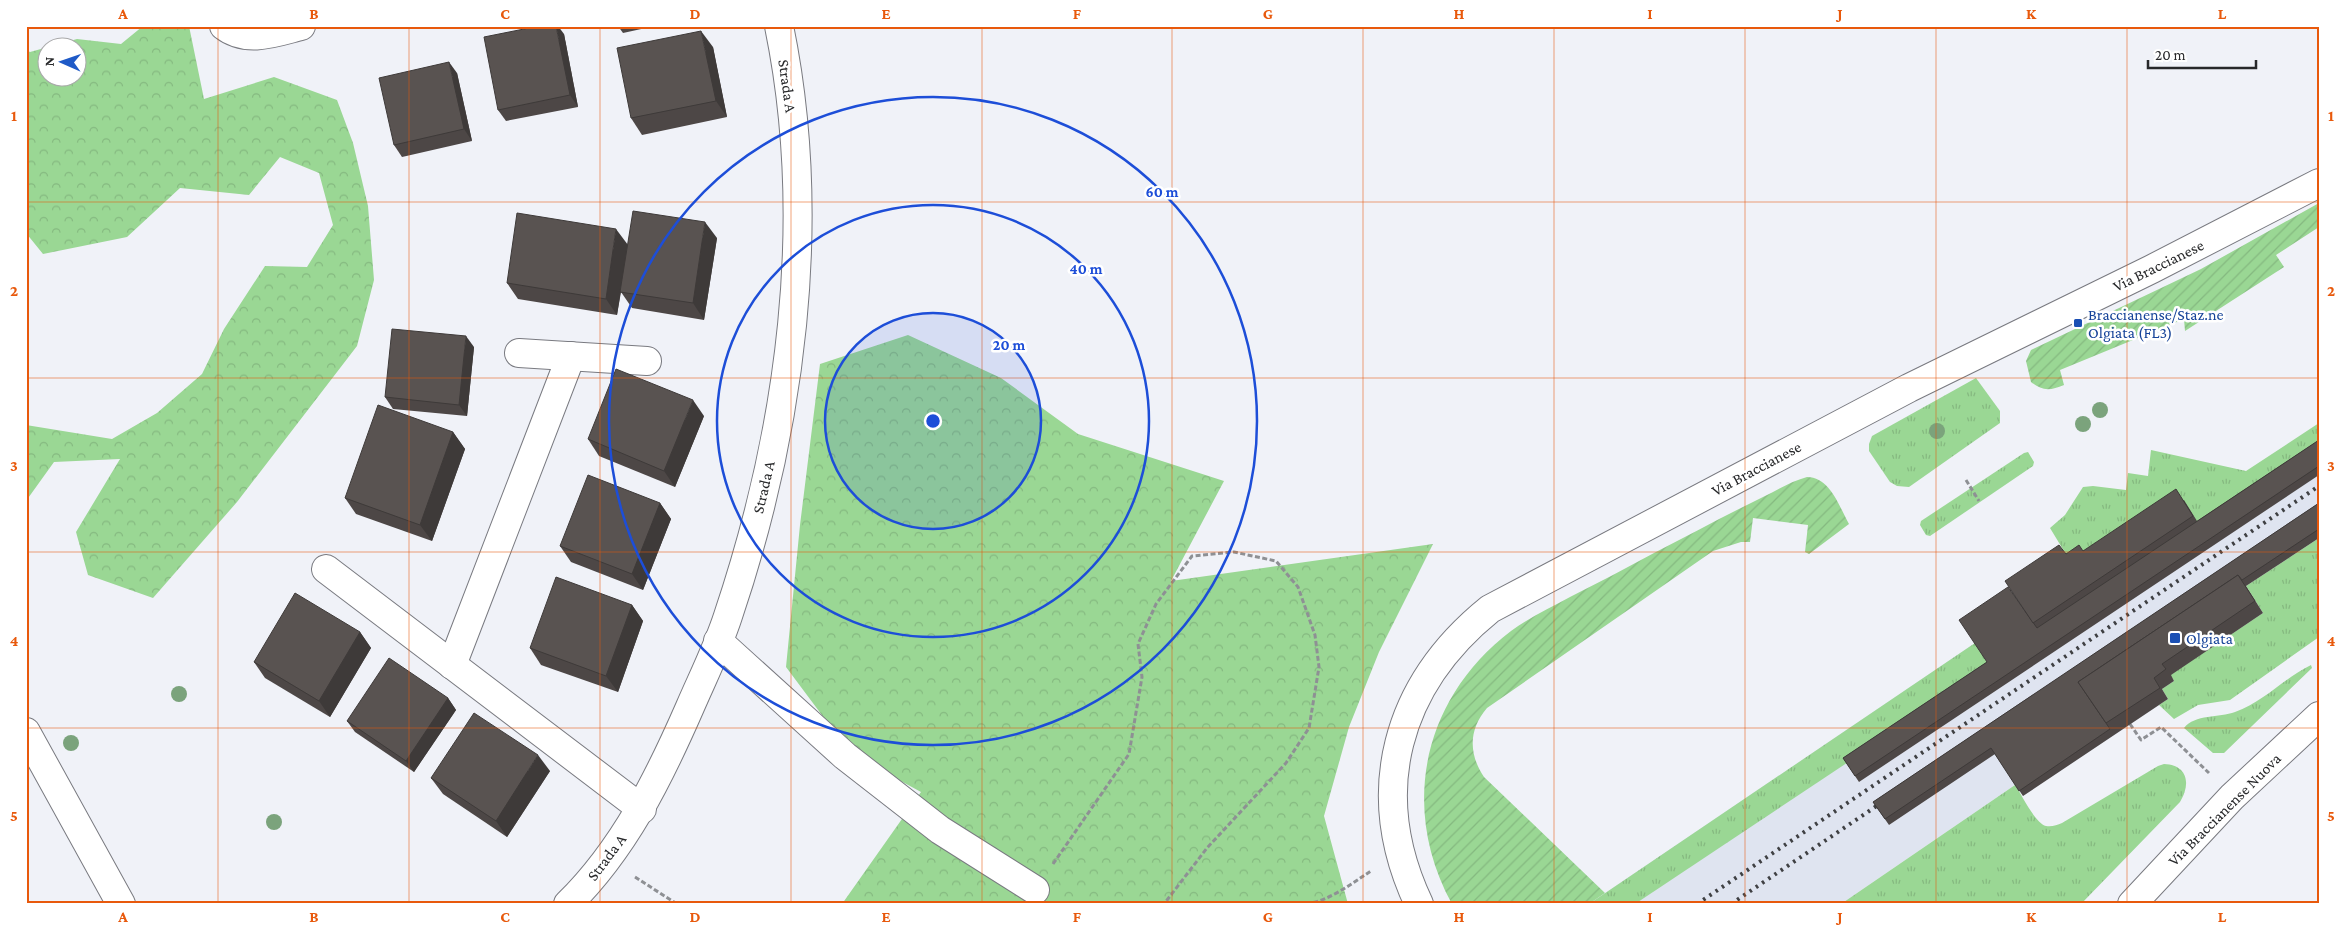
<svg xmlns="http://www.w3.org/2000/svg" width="2345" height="930" font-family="'Crimson Pro',serif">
	<defs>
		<pattern id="grass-tufts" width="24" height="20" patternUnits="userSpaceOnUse" patternTransform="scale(1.25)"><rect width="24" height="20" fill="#9ad794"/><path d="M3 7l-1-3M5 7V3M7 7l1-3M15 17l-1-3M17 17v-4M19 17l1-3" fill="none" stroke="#85b980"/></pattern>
		<pattern id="forest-crowns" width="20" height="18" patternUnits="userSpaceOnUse" patternTransform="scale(1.25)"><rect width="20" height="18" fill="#9ad794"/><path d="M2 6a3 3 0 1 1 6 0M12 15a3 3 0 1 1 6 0" fill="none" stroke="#85b980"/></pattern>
		<pattern id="garden-furrows" width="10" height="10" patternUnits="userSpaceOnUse" patternTransform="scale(1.25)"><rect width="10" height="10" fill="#9ad794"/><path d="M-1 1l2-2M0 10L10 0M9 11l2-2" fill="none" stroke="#85b980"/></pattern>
	</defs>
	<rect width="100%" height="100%" fill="#f0f2f8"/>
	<path fill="#dfe4f0" d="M2319,448V538L2246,586L2263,613L2162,690L2168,699L2023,796L2015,785L1841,904H1589L1975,643Z"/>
	<g fill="url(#grass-tufts)">
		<path d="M1976,378L2000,411V423L1909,487L1897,486L1890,482L1869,451V444L1872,436Z"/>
		<path d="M2319,423V448L2201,527L2091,563L2067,556L2050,528L2065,515L2083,487L2093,486L2126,490L2128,473L2148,476L2151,450L2246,471Z"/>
		<path d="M2028,452L2034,462L2033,466L1930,536L1926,535L1920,525L1921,521L2024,453Z"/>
		<path d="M2319,538V637L2230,700L2198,705L2174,719L2159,705L2168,699L2162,689L2174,681L2170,675L2263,613L2246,586Z"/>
		<path d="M1975,643L1991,667L1635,904H1589Z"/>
		<path d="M2311,665L2312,668L2224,753H2213L2184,728C2195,714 2219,718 2235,712C2264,702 2284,678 2311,665Z"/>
		<path d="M2164,764C2188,765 2191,784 2180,802L2081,904H1841L2015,785C2022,795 2035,823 2046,826C2052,827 2057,825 2062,823L2158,766Z"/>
	</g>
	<g fill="url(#forest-crowns)" fill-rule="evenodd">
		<path d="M143,26H189L204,99L274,77L337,100L353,143L368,206L374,280L357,346L237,502L153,598L88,575L76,532L120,459L54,462L26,501V425L112,439L157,413L202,374L224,329L265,266L307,267L333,225L319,173L280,157L249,195L180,188L127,237L43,254L26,233V50L30,52L77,39L121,44ZM48,48H78V78H48Z"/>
		<path d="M908,335L1001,378L1078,434L1224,481L1171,581L1433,544L1379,652L1349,727L1324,816L1348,904H842L921,792L851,754L786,667L800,525L820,364Z"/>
	</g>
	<g fill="url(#garden-furrows)">
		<path d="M2319,203V227L2276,255L2284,267L2185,331L2184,319L2060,370L2064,385C2050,391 2042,391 2031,382L2026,361L2031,350L2201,269Z"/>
		<path d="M1807,477C1830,477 1839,506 1849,524L1809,554L1805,552L1808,525L1753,518L1750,542H1741L1713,551L1487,708C1469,729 1468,753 1484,777L1605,893L1589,904H1452C1399,807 1423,698 1511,631C1530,617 1550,608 1570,597C1598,583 1626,568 1654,553C1691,534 1728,514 1765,496C1779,489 1792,481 1807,477Z"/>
	</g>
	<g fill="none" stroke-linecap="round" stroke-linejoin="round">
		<g stroke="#797a80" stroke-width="30">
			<g id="minor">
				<path d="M224,26C247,44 277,32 301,26"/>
				<path d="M519,353L647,361"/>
				<path d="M326,569L642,809"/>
				<path d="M718,641L845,756L940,830L1035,890"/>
				<path d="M452,665L571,356"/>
				<path d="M26,732L121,904"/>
				<path d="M568,904C624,849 659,778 690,707C703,677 718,647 728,616C791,429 819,221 779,26"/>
				<path d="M1419,904C1366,792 1396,685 1490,609L1909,388L2152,269L2319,183"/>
			</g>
		</g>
		<g stroke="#797a80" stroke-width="30">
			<path id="major" d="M2132,904L2232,797L2319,716"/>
		</g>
		<g stroke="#8e9094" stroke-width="3" stroke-dasharray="5 2.5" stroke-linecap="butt">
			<path d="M1966,480L1979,501"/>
			<path d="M2130,724L2141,740L2161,727L2209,773"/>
			<path d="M1053,864L1129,754L1142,677L1138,644L1156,604L1192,556L1234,552L1276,561L1298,587L1315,635L1319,667L1309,728L1286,763L1207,848L1164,904"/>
			<path d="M635,877L677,904"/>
			<path d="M1306,904C1329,901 1351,884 1371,871"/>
		</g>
		<use href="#minor" stroke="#fff" stroke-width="28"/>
		<use href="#major" stroke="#fff" stroke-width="28"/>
		<g stroke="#3f4043" stroke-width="4" stroke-dasharray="2.5 5" stroke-linecap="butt">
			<path d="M1697,904L2319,486"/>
			<path d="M1731,904L1887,799"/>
		</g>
	</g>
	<g fill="#7ba37c">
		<circle cx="2100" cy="410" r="8"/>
		<circle cx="2083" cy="424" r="8"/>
		<circle cx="1937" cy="431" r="8"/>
		<circle cx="179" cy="694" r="8"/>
		<circle cx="71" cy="743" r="8"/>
		<circle cx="274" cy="822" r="8"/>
	</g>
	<g fill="#4d4746">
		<path d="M618,26H655L623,33Z"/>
		<path d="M564,34L578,107L506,121L498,110Z"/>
		<path d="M713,47L727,117L642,135L631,118Z"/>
		<path d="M457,73L472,141L402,157L394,145Z"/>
		<path d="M717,238L704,320L632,308L621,292L617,315L518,299L507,283L628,245Z"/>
		<path d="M474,347L467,416L393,409L385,397Z"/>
		<path d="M704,416L675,487L599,456L588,439Z"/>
		<path d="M453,432L465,449L432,541L356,514L345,498Z"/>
		<path d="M2319,440V475L1859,782L1843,758L1987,662L2066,554L2083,551L2184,500L2197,521Z"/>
		<path d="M660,503L671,519L643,590L571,562L560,546Z"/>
		<path d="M2319,503V538L2246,586L2263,613L2171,675L2174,681L2162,689L2168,699L2023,796L1995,754L1889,825L1873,802Z"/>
		<path d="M632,605L643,621L618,692L541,665L530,648Z"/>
		<path d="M360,632L371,648L330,717L265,678L254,662Z"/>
		<path d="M448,698L456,710L414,772L355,732L347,721Z"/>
		<path d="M550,771L507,837L443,794L431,778Z"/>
	</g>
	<g fill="#3e3a39">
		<path d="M556,26H558L564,34L578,107L570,95Z"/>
		<path d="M701,31L713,47L727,117L716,101Z"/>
		<path d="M449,62L457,73L472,141L464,129Z"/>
		<path d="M705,222L717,238L704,320L693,303Z"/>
		<path d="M616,229L628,245L617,315L606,299Z"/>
		<path d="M466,336L474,347L467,416L459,405Z"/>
		<path d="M693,400L704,416L675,487L664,471Z"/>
		<path d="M453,432L465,449L432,541L420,525Z"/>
		<path d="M660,503L671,519L643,590L632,574Z"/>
		<path d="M632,605L643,621L618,692L606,676Z"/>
		<path d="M360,632L371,648L330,717L319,701Z"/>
		<path d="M448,698L456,710L414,772L406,761Z"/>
		<path d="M538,755L550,771L507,837L496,821Z"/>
	</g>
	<g fill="#595351" stroke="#3e3a39">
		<path d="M539,26H556L570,95L498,110L484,37Z"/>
		<path d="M701,31L716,101L631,118L617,48Z"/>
		<path d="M449,62L464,129L394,145L379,78Z"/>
		<path d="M633,211L705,222L693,303L620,292Z"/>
		<path d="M517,213L616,229L606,299L507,283Z"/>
		<path d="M392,329L466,336L459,405L385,397Z"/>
		<path d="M616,369L693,400L664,471L588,439Z"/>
		<path d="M378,405L453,432L420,525L345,498Z"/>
		<path d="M2319,440V466L1855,776L1843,758L1987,662L1959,620L2008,587L2037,628Z"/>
		<path d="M588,475L660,503L632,574L560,546Z"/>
		<path d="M2176,489L2193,516L2033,623L2005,581L2059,545L2066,554L2079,545L2083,551Z"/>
		<path d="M2319,503V529L2242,580L2238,575L2078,682L2110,729L2019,791L1991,748L1885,819L1873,802Z"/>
		<path d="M2238,575L2255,601L2162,664L2166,669L2154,678L2160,688L2106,723L2078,682Z"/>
		<path d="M556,577L632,605L606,676L530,648Z"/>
		<path d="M295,593L360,632L319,701L254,662Z"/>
		<path d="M389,658L448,698L406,761L347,721Z"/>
		<path d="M474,713L538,755L496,821L431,778Z"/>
	</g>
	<path fill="none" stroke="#e8590c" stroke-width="1" stroke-opacity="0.55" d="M218,26V904M409,26V904M600,26V904M791,26V904M982,26V904M1172,26V904M1363,26V904M1554,26V904M1745,26V904M1936,26V904M2127,26V904M26,202H2319M26,378H2319M26,552H2319M26,728H2319"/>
	<circle cx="933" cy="421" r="108" fill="#1d4ed8" fill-opacity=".12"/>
	<g fill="none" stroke="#1d4ed8" stroke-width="2.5">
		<circle cx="933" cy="421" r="108"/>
		<circle cx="933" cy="421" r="216"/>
		<circle cx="933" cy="421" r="324"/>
	</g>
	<g fill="#1a4fb4" stroke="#fff" stroke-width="2">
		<rect x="2073" y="318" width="10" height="10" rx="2.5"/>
		<rect x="2169" y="632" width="12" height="12" rx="2.5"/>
	</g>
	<g text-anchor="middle" stroke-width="5" stroke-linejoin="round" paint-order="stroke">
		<g font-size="16" fill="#27282a" stroke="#fff">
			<text transform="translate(788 86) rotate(82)" y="6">Strada A</text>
			<text transform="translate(2158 265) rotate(-26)" y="6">Via Braccianese</text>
			<text transform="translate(1756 468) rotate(-28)" y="6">Via Braccianese</text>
			<text transform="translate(763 487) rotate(-77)" y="6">Strada A</text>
			<text transform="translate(2224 809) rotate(-45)" y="6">Via Braccianense Nuova</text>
			<text transform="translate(606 857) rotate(-53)" y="6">Strada A</text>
		</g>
		<g font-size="16" fill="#164399" stroke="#fff" text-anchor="start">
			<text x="2088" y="320">Braccianense/Staz.ne<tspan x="2088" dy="18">Olgiata (FL3)</tspan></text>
			<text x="2186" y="644">Olgiata</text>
		</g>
	</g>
	<circle cx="933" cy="421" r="8" fill="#1d4ed8" stroke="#fff" stroke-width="2.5"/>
	<g font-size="15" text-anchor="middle" font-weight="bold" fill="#1d4ed8" stroke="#fff" stroke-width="5" stroke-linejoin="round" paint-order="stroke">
		<text x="1162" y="197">60 m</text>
		<text x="1086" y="274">40 m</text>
		<text x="1009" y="350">20 m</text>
	</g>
	<rect width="2345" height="930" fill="none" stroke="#ffffff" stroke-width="55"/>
	<g transform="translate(62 62) rotate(272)"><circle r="24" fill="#ffffff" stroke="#a9a9aa"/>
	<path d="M0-4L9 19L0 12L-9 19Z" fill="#1f5ac7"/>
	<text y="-8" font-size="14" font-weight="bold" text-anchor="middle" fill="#27282a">N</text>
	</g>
	<path d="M2148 60v8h108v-8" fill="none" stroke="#27282a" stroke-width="2.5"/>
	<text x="2155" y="60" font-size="15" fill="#27282a" stroke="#ffffff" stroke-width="4" paint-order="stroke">20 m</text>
	<rect x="28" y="28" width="2290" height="874" fill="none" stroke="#e8590c" stroke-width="2"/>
	<g font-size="16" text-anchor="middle" font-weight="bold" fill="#e8590c">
		<text x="123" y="19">A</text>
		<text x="314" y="19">B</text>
		<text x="505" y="19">C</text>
		<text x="695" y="19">D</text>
		<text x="886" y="19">E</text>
		<text x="1077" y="19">F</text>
		<text x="1268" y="19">G</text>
		<text x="1459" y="19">H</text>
		<text x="1650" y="19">I</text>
		<text x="1840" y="19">J</text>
		<text x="2031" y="19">K</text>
		<text x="2222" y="19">L</text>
		<text x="14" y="121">1</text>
		<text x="2331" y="121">1</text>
		<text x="14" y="296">2</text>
		<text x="2331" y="296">2</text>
		<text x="14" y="471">3</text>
		<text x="2331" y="471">3</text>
		<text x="14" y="646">4</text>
		<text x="2331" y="646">4</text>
		<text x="14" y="821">5</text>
		<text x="2331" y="821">5</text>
		<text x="123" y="922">A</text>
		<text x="314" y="922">B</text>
		<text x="505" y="922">C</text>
		<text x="695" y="922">D</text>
		<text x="886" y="922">E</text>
		<text x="1077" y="922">F</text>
		<text x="1268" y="922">G</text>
		<text x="1459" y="922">H</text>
		<text x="1650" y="922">I</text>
		<text x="1840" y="922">J</text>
		<text x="2031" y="922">K</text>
		<text x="2222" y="922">L</text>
	</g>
</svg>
